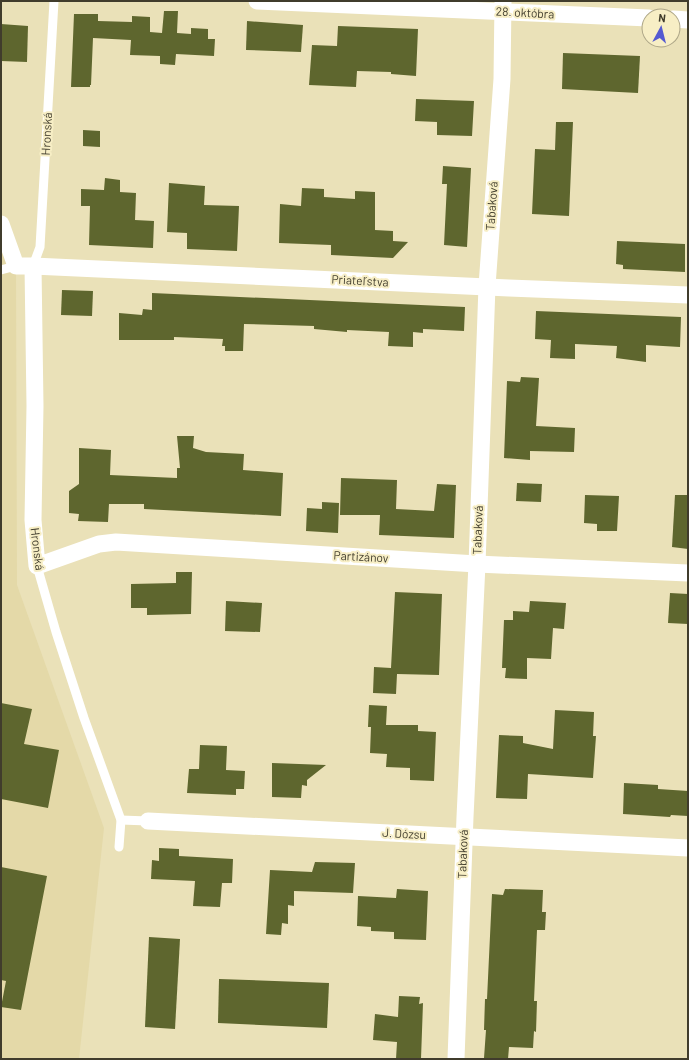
<svg xmlns="http://www.w3.org/2000/svg" width="689" height="1060" font-family="Barlow,sans-serif">
	<rect width="100%" height="100%" fill="#eae1b8"/>
	<path fill="#e4d9a8" d="M1,224L16,266L17,585L104,828L79,1059H1Z"/>
	<g fill="#5e662e">
		<path d="M164,11H178L177,33L191,34V28L208,29V39H215L214,56L176,54L175,65L160,64V56L130,55L131,40L93,38L91,85H90V87H71L74,14H98V21L132,22V16L150,17V32L162,33Z"/>
		<path d="M247,21L303,25L301,52L246,50Z"/>
		<path d="M1,24L28,26L27,62L1,61Z"/>
		<path d="M338,26L418,29L416,76L391,74V72L357,71L356,87L309,85L312,45L337,46Z"/>
		<path d="M563,53L640,56L638,93L562,89Z"/>
		<path d="M416,99L474,101L472,136L437,135V122L415,121Z"/>
		<path d="M556,122H573L569,216L532,214L535,149L555,150Z"/>
		<path d="M83,130L100,131V147L83,146Z"/>
		<path d="M443,166L471,168L467,247L444,245L447,184H442Z"/>
		<path d="M105,178L120,180V192L136,193L135,220L154,221L153,248L89,245L90,206H81V189L104,190Z"/>
		<path d="M169,183L205,186L204,205L239,206L237,251L187,249V233L167,232Z"/>
		<path d="M302,188L324,189V197L355,199V191L375,192V230L393,231V241L408,242L393,258L331,255V245L279,243L280,204L301,206Z"/>
		<path d="M617,241L685,244V272L623,269V265L616,264Z"/>
		<path d="M62,290L93,291L92,316L61,315Z"/>
		<path d="M152,293L465,307L464,331L423,329V333L413,332V347L388,346L389,332L347,330V332L314,329V326L244,324L243,351H225V346H222L223,339L174,337V340H119V313L142,315L143,309L152,310Z"/>
		<path d="M536,311L681,317L680,347L646,345V362L616,358L617,346L575,344V359L550,358L551,340L535,339Z"/>
		<path d="M521,377L539,378L536,426L575,428L574,452L530,451V460L504,458L507,381L520,382Z"/>
		<path d="M177,436H194L193,448L206,452L244,454L243,470L283,473L281,516L144,509V504H109L108,522L78,521L79,514L69,513V491L79,484V448L111,450L110,475L177,478V468H180Z"/>
		<path d="M341,478L397,480L396,509L434,511L437,484L456,485L454,538L379,535L380,515H340Z"/>
		<path d="M517,483L542,484L541,502L516,501Z"/>
		<path d="M585,495L619,496L617,531H597V524L584,523Z"/>
		<path d="M675,495H688V549L672,547Z"/>
		<path d="M322,502L339,503L338,533L306,531L307,508L322,509Z"/>
		<path d="M176,572H192L191,614L147,615V608H131V584L176,583Z"/>
		<path d="M395,592L442,594L439,675L397,674L396,694L373,693L374,667L391,668Z"/>
		<path d="M670,593L688,594V624L668,623Z"/>
		<path d="M226,601L262,603L260,632L225,631Z"/>
		<path d="M530,601L566,603L564,629L553,628L551,659L527,658V679L505,678L506,668H502L504,620H513V611L529,612Z"/>
		<path d="M1,703L32,709L24,744L59,750L48,808L1,799Z"/>
		<path d="M369,705L387,706L386,725H418V731L436,732L434,781L410,780V768L386,767L387,754L370,753L371,727H368Z"/>
		<path d="M555,710L594,712L593,736H596L593,778L528,774L527,799L496,798L499,735L523,736V743L553,749Z"/>
		<path d="M200,745L227,746L226,770L245,771L244,789H236V795L187,793L189,769H199Z"/>
		<path d="M272,763L326,765L307,780V786L302,785L301,798L272,797Z"/>
		<path d="M624,783L658,785V789L688,791V816L671,815L670,817L623,814Z"/>
		<path d="M159,848L179,849V856L233,859L232,883H222L220,907L193,906L195,881L151,879L152,860L159,861Z"/>
		<path d="M315,862L355,863L353,893L294,891V906L288,905V924L282,923L281,935L266,934L270,870L312,872Z"/>
		<path d="M1,867L47,876L21,1010L1,1007L6,981L1,980Z"/>
		<path d="M397,889L428,891L426,940L394,939V932L371,931V927L357,926L358,896L396,898Z"/>
		<path d="M505,889L543,890L542,912H546L545,930H537L534,1001H537L536,1032L534,1031L533,1048L509,1047L508,1059L484,1058L486,1030H484L485,999H487L492,894L503,895Z"/>
		<path d="M149,937L180,939L175,1029L145,1027Z"/>
		<path d="M219,979L329,983L327,1028L218,1023Z"/>
		<path d="M399,996L420,997L419,1004L423,1003L421,1059H396L397,1042L373,1040L375,1014L398,1017Z"/>
	</g>
	<g fill="none" stroke-linecap="round" stroke-linejoin="round">
		<g stroke="#fff" stroke-width="9">
			<path d="M33,266L40,247L54,1"/>
			<path d="M1,270L16,266"/>
			<path d="M37,566L56,632L84,718L121,820L119,847"/>
			<path d="M121,820L148,821"/>
		</g>
		<g stroke="#fff" stroke-width="17">
			<path d="M257,1L649,18"/>
			<path d="M673,19L688,20"/>
			<path d="M1,224L16,266H33L509,288L688,295"/>
			<path d="M33,266L35,406L33,520L37,566L99,544L116,542L477,564L688,573"/>
			<path d="M148,821L688,848"/>
			<path d="M456,1059L465,817L477,564L487,286L502,79L503,1"/>
		</g>
	</g>
	<g text-anchor="middle" stroke-width="4" stroke-linejoin="round" paint-order="stroke">
		<g font-size="12" fill="#403c2c" stroke="#f7eec5">
			<text transform="translate(525 13) rotate(3)" y="4">28. októbra</text>
			<text transform="translate(47 134) rotate(-87)" y="4">Hronská</text>
			<text transform="translate(492 206) rotate(-86)" y="4">Tabaková</text>
			<text transform="translate(360 281) rotate(3)" y="4">Priateľstva</text>
			<text transform="translate(478 530) rotate(-88)" y="4">Tabaková</text>
			<text transform="translate(37 549) rotate(83)" y="4">Hronská</text>
			<text transform="translate(361 557) rotate(3)" y="4">Partizánov</text>
			<text transform="translate(404 834) rotate(3)" y="4">J. Dózsu</text>
			<text transform="translate(463 854) rotate(-88)" y="4">Tabaková</text>
		</g>
	</g>
	<rect width="689" height="1060" fill="none" stroke="#403c2c" stroke-width="4"/>
	<g transform="translate(661 28) rotate(7)"><circle r="19" fill="#f7eec5" stroke="#aea788"/>
	<path d="M0-3L7 15L0 10L-7 15Z" fill="#555ad1"/>
	<text y="-6" font-size="11" font-weight="bold" text-anchor="middle" fill="#403c2c">N</text>
	</g>
</svg>
